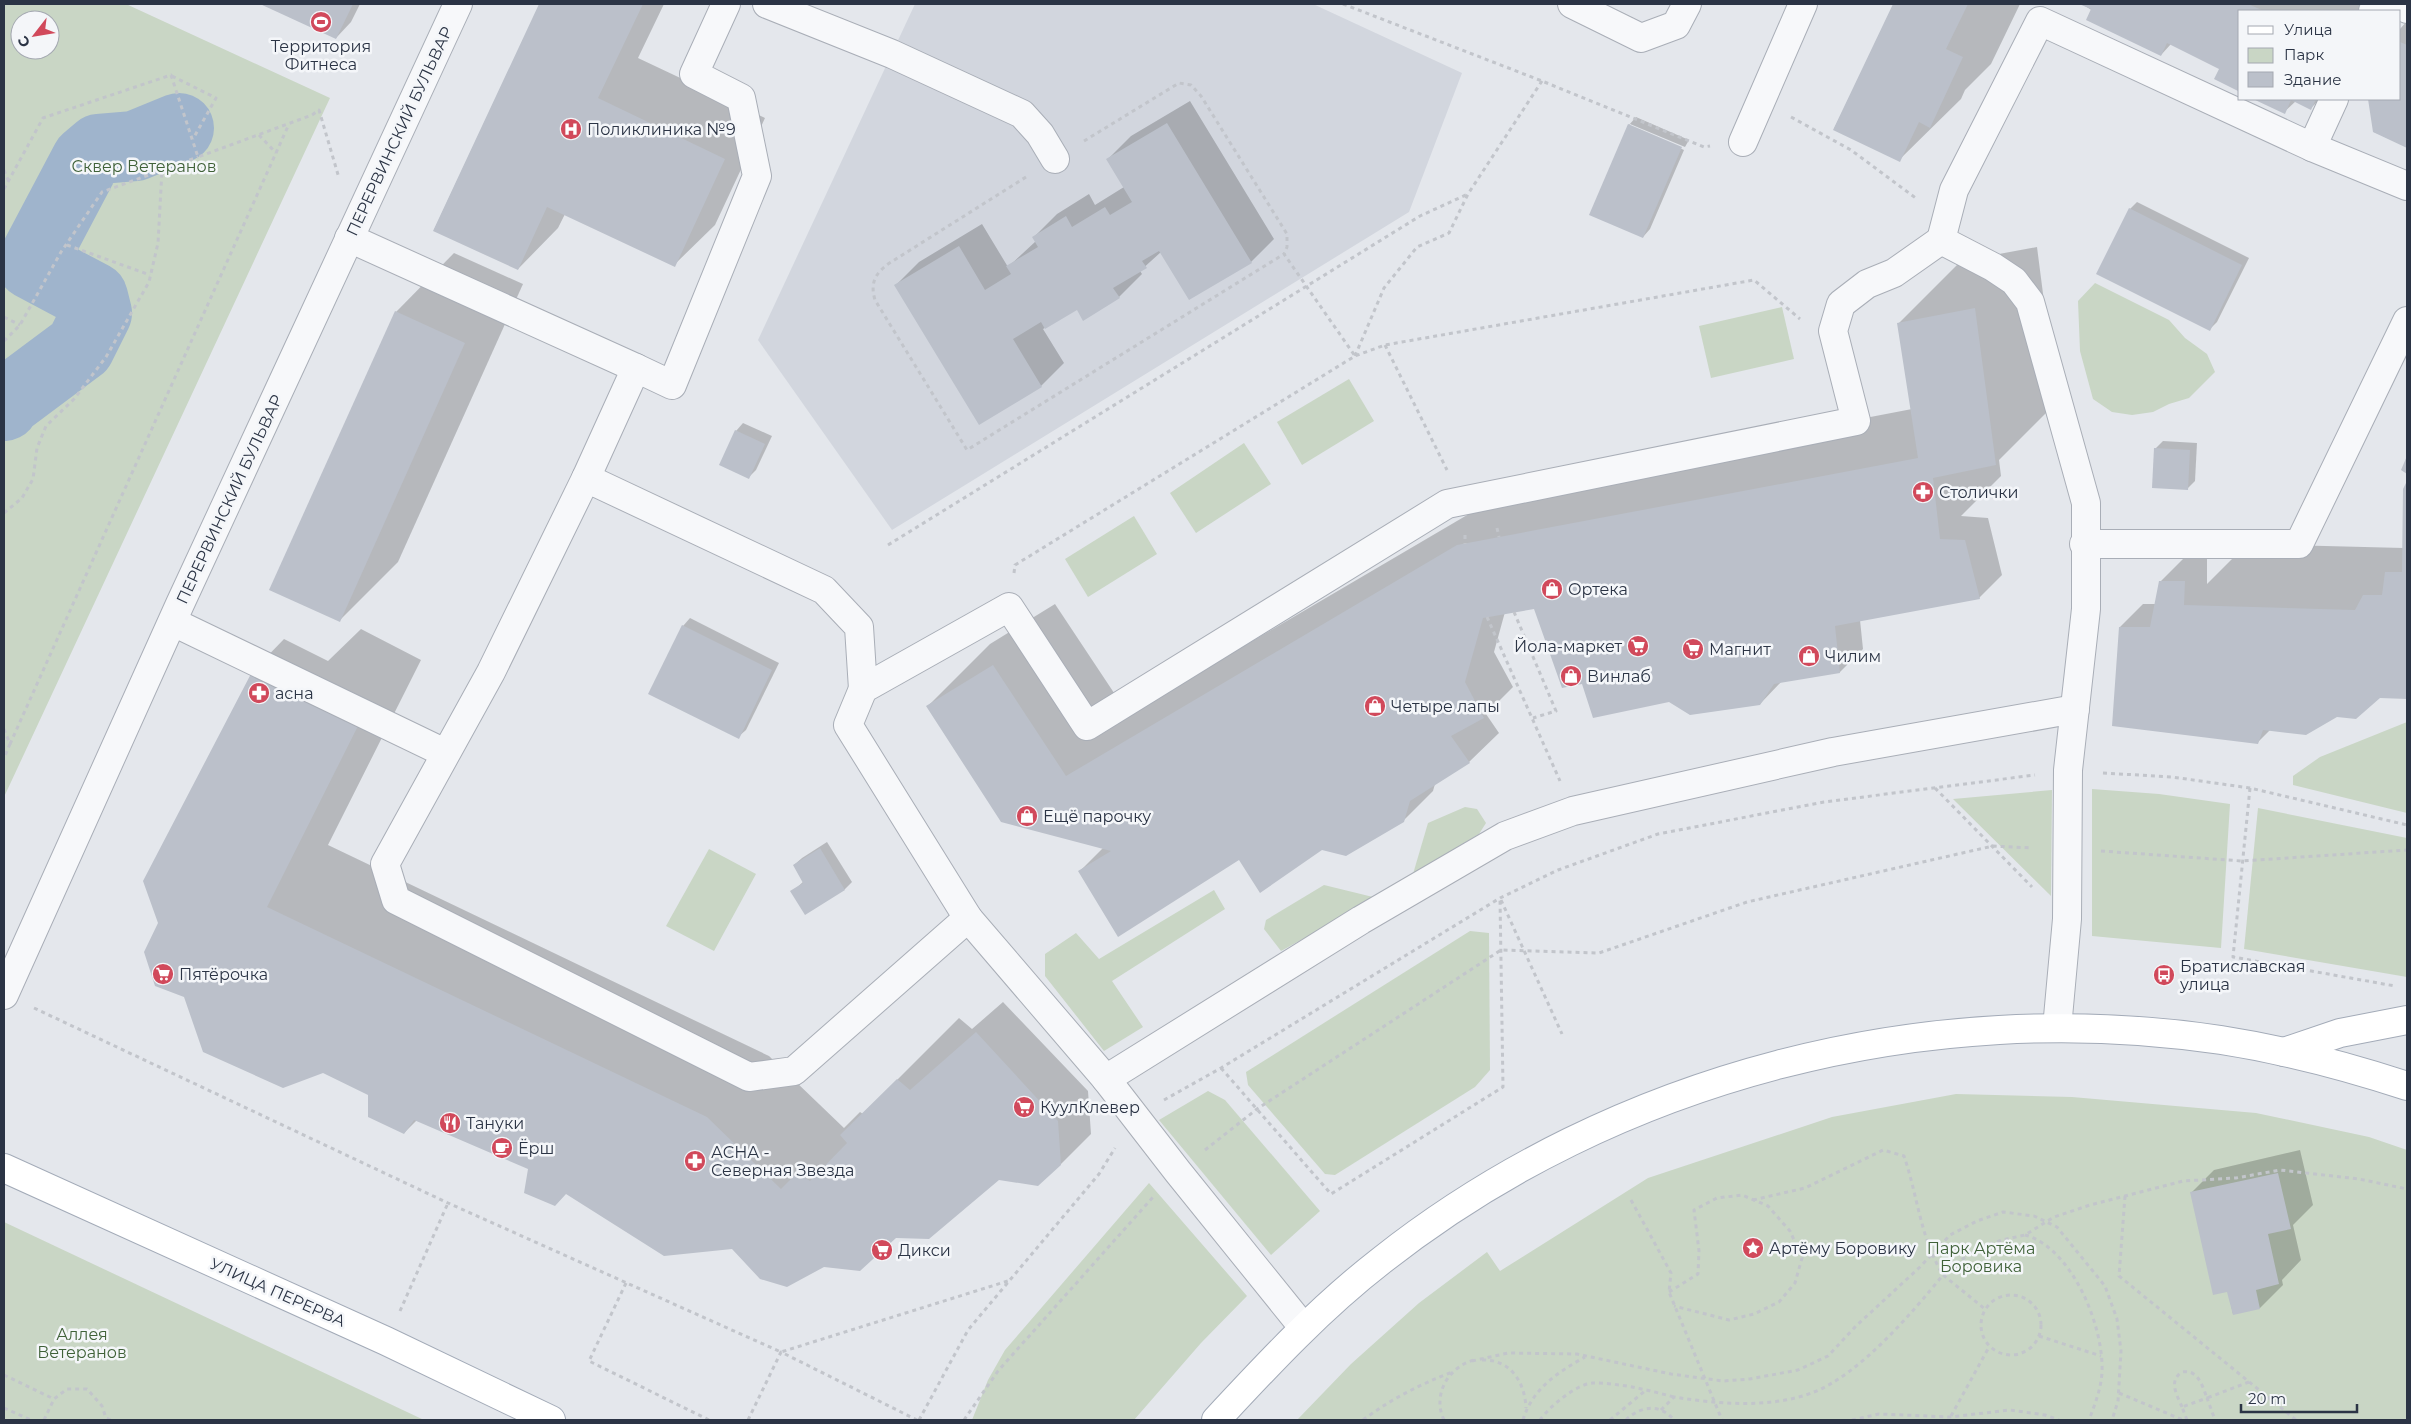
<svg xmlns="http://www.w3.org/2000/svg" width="2411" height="1424" font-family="Montserrat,sans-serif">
	<rect width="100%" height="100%" fill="#e4e7ec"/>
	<path fill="#d2d6de" d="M915,4H1313L1462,73L1409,212L892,530L758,340Z"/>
	<g fill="#c9d6c5" fill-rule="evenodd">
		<path d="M4,4H126L330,98L4,797ZM20,20H50V50H20Z"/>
		<path d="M2095,283L2169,320L2185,338L2207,354L2215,372L2189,398L2169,404L2153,412L2132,415L2112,412L2093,399L2080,351L2078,301Z"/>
		<path d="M1782,307L1794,359L1711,378L1699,326Z"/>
		<path d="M1349,379L1374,421L1302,465L1277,422Z"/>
		<path d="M1244,443L1271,484L1196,533L1170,493Z"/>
		<path d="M1134,516L1157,554L1088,597L1065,559Z"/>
		<path d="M2407,722V813L2293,785V776L2320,757Z"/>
		<path d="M2092,789L2159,794L2230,804L2221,948L2092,936Z"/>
		<path d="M2052,790L2051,896L1953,799Z"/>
		<path d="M1465,807L1477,809L1486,823L1479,834L1413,874L1428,823Z"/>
		<path d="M2258,808L2407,838V977L2244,949Z"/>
		<path d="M709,849L756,874L714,951L666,926Z"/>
		<path d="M1324,885L1377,898L1281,951L1264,929L1266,920Z"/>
		<path d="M1214,890L1225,909L1112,981L1143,1027L1104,1051L1045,976V954L1076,933L1099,959Z"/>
		<path d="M1470,931L1489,933L1490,1070L1475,1087L1335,1175L1325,1174L1248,1085L1246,1072Z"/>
		<path d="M1208,1091L1225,1100L1320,1211L1271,1255L1159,1120Z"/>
		<path d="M1956,1094L2072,1097L2256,1113L2369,1137L2407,1150V1420H1297L1351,1364L1419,1303L1487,1252L1500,1271L1648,1178L1832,1117Z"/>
		<path d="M1149,1183L1247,1296L1201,1343L1134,1420H972L988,1380L1005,1350Z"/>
		<path d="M4,1222L424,1420H4Z"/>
	</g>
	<g fill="#0003">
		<path d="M263,4H360L351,22L336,38Z"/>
		<path d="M540,4H664L638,58L765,118L715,225L674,265L565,214L558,228L518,269L434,230Z"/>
		<path d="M1895,4H2020L1991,64L1965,90L1961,99L1899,160L1834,129Z"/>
		<path d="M2082,4H2393L2390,11H2240L2221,68L2171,44L2161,55Z"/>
		<path d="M2407,21V147L2374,132L2369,99H2400V29Z"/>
		<path d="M2257,99H2320L2311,108L2296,101L2284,112Z"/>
		<path d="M1190,101L1274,239L1251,262L1161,252L1140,271L1142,274L1119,297L1077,308L1043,329L1064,363L1041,386L896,285L919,262L982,224L1008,267L1036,241L1034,237L1057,214L1089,194L1095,205L1124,187L1108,159L1131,136Z"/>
		<path d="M1636,117L1689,140L1685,147L1630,124V126L1684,150L1650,229L1643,237L1629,125Z"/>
		<path d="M2137,202L2249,258L2217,322L2209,330L2130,209Z"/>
		<path d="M2037,247L2057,402L1999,460L2001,476L1961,516L1988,518L2002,575L1979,598L1860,620L1863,649L1840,672L1782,681L1760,704L1669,701L1582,683L1538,607L1505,612L1494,652L1513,687L1486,714L1499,733L1469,762L1435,784L1433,791L1403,821L1322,849L1240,859L1080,871L1104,847L928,706L990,644L1055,604L1128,714L1520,484L1912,409L1899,323L1961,261Z"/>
		<path d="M454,253L523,284L398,562L340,620L396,312Z"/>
		<path d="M743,423L772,436L756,470L749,477L736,431Z"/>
		<path d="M2163,441L2197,443L2195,481L2188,488L2155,449Z"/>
		<path d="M2407,484V698L2380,697L2336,715L2271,729L2257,743L2120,627L2143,604H2156L2160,582L2183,559H2207V584L2247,544L2404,548V490Z"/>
		<path d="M690,618L779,663L746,730L738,737L683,626Z"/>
		<path d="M361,629L421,660L328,845L769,1056L844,1128L860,1112L863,1114L959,1018L972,1029L1003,1002L1088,1091L1091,1134L1061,1164L998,1179L895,1237L733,1248L529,1168L417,1120L404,1133L369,1094L323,1071L159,923L255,669L284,639L328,661Z"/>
		<path d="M827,842L852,882L845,889L805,913L792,892L804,881L794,865L802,858Z"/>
		<path d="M2300,1150L2313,1205L2293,1225L2301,1260L2282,1280L2283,1285L2260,1308L2233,1314L2228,1291L2192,1192L2214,1170Z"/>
	</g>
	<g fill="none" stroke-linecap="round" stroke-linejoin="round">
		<path stroke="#9fb4cc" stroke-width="70" d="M4,406L5,403L80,347L97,313L93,297L31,264L86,160L99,149L135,146L179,128"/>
	</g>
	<g fill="#bbc0ca">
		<path d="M260,4H353L336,39Z"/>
		<path d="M539,4H643L598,98L725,159L675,267L547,207L518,270L433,231Z"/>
		<path d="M1893,4H1968L1946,49L1963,57L1930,128L1919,122L1900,162L1833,130Z"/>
		<path d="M2079,4H2248L2264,11H2240V92L2214,79L2219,69L2167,43L2161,56L2086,20L2091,9Z"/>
		<path d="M2400,42L2407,45V148L2373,132L2368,99H2400Z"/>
		<path d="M2253,99H2316L2311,110L2291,100L2285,114Z"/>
		<path d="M1167,123L1252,263L1189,300L1159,251L1142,261L1147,268L1113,288L1120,298L1083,321L1077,310L1045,329L1041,322L1013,339L1042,387L979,425L894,285L959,246L985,290L1011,274L1006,266L1038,247L1032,237L1066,216L1072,227L1105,207L1110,215L1132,202L1106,159Z"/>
		<path d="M1628,124L1682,147L1643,238L1589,215Z"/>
		<path d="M2129,208L2242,265L2210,331L2096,274Z"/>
		<path d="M1975,308L1996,465L1933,478L1940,539L1965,540L1980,599L1835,626L1840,673L1774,684L1760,705L1690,715L1669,702L1593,718L1582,684L1562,688L1534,609L1483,618L1465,682L1484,718L1451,736L1470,763L1410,801L1404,822L1346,856L1322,850L1260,893L1239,860L1118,937L1078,871L1111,851L1001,822L926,706L993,665L1066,776L1457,545L1918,458L1897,323Z"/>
		<path d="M395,311L465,343L340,622L269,590Z"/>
		<path d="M735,430L765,444L749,479L719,465Z"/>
		<path d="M2154,448L2190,450L2188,490L2152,488Z"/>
		<path d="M2407,456V474L2401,470Z"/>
		<path d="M2407,481V699L2380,698L2356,719L2337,717L2306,735L2263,730L2258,744L2112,726L2119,627H2150L2159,581H2185L2184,605L2355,610L2363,595H2382L2385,572H2402L2403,489Z"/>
		<path d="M682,625L772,670L739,739L648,694Z"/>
		<path d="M254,668L360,722L267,907L707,1117L781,1189L797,1173L810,1181L847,1143L840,1135L897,1079L910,1090L976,1032L1058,1121L1061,1165L1038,1186L999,1180L929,1239L896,1238L860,1271L824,1267L787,1287L760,1279L732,1249L664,1256L566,1194L555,1206L524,1193L528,1169L414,1120L404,1134L368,1117V1095L323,1073L283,1088L203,1052L184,997L155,986L144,952L158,923L143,881Z"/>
		<path d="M820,848L845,890L805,915L790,891L803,883L793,865Z"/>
		<path d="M2278,1173L2291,1229L2268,1234L2279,1284L2256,1290L2260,1309L2233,1315L2227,1292L2213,1295L2190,1192Z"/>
	</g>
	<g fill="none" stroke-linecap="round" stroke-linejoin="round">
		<g stroke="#a9aeb7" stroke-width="30">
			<g id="minor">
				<path d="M767,4L892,54L1022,114L1040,134L1055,159"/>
				<path d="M1572,4L1641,38L1676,25L1687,4"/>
				<path d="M2398,4L2407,9"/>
				<path d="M2373,11L2376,4"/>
				<path d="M1743,142L1803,4"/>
				<path d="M2312,147L2334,99"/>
				<path d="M349,238L636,368L586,478"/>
				<path d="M636,368L672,385L757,176L741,98L694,74L726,4"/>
				<path d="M2084,544H2299L2407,321"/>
				<path d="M173,622L445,753"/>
				<path d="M863,689L859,627L824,590L586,478L491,672L385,864L396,900L749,1077L794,1071L968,918"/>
				<path d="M4,995L180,604L458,4"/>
				<path d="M2057,1028L2067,919L2068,770L2086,609V503L2030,302L2014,281L1993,267L1941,240L1954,190L2040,21L2312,147L2407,186"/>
				<path d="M1106,1079L1361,920L1505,836L1573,811L1833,752L2075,709"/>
				<path d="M1303,1327L1178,1172L1106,1079L968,918L848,725L863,689L1009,607L1087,726L1447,504L1856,421L1833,331L1841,304L1867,284L1894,273L1941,240"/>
			</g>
		</g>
		<g stroke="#a3abb8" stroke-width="30">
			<g id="major">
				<path d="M2284,1052L2340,1033L2407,1020"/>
				<path d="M4,1168L386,1341L551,1420"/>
				<path d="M1216,1420C1268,1364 1320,1308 1382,1260C1615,1076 1928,996 2221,1040C2285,1050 2346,1066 2407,1086"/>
			</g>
		</g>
		<g stroke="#c2c5cb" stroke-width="3" stroke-dasharray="4 4" stroke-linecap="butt">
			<path d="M1343,4L1542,81L1704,147L1710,146"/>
			<path d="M172,76L216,98L193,139"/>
			<path d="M1791,117L1851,150L1917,199"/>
			<path d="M259,135L276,153"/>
			<path d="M1084,141L1179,83L1191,85L1201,96L1287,234V247L1284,254"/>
			<path d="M4,170L8,180"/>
			<path d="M1026,177L888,264C875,274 870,283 875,300L967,450L1284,254L1355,356"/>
			<path d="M4,189L43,118L171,75L198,157L312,115L319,110L339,178"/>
			<path d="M67,245L150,275"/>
			<path d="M4,317L20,325"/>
			<path d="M4,341L20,325L61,252L102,192L198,157"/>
			<path d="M1385,345L1447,470"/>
			<path d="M1355,356L1384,288L1417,247L1449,233L1468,194L1542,81"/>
			<path d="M4,513L22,498L33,479L37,448L46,426L74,399L106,357L149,282L158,243L162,170"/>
			<path d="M1497,528L1499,537"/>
			<path d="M1465,535V544"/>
			<path d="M888,545L1420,216L1468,194"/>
			<path d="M1014,573L1015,565L1355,356L1385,345L1754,280L1800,319"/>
			<path d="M1514,612L1556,711L1533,718"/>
			<path d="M1487,617L1560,781"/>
			<path d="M4,729L10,744L4,758"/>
			<path d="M10,744L289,124"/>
			<path d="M2103,773L2172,777L2250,788L2407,825"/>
			<path d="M1935,788L2032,887"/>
			<path d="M2250,788L2233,957L2395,986"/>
			<path d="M2101,851L2242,861L2407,850"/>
			<path d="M1501,900L1562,1034"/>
			<path d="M34,1008L448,1203L781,1352L1011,1280"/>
			<path d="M1221,1068L1331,1194L1503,1087L1500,899"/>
			<path d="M1164,1100L1221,1068L1500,898L1558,870L1658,834L1824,802L2035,775"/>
			<path d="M1205,1150L1257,1109L1501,950L1599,953L1747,902L1993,846L2032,848"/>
			<path d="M2125,1196L2119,1276L2296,1420"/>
			<path d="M1631,1200L1671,1273L1669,1292L1722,1420"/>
			<path d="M1753,1200L1805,1188L1883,1150L1904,1156C1918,1197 1920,1237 1943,1275L1974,1250L2002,1240L2025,1235L2054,1217L2090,1205L2183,1181L2236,1178L2280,1170L2359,1179L2407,1189"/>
			<path d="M2025,1235C2072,1248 2104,1326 2102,1372C2101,1389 2095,1404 2089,1420"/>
			<path d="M626,1283L589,1361L709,1420"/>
			<path d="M1669,1292L1698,1274L1699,1251L1694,1210L1717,1198L1742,1195L1768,1206L1790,1231L1802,1258L1795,1283L1779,1302L1754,1314L1729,1320L1674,1306"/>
			<circle cx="2011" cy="1325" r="30"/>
			<path d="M400,1311L448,1203"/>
			<path d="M2039,1336L2101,1356"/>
			<path d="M1482,1360C1511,1359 1525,1383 1526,1408"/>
			<path d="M1472,1361L1508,1353L1577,1354L1671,1374L1723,1381L1750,1379L1798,1370L1828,1356L1856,1326L1920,1267L1950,1235L1977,1221L2003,1212L2034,1216L2057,1227L2105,1286L2117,1319L2121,1351L2118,1401L2112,1420"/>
			<path d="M4,1375L54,1399L67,1389H87L102,1406L106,1418L111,1420"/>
			<path d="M2119,1393L2183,1420"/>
			<path d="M2182,1407C2177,1395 2168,1381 2182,1372C2198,1369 2202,1385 2207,1398L2249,1382"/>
			<path d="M4,1408L31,1420"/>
			<path d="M1661,1410L1674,1397C1718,1404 1771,1409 1814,1392C1860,1374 1912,1313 1943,1275L1985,1309"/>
			<path d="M1951,1416L1989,1347"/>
			<path d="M44,1420L54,1399"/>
			<path d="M748,1420L781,1352L917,1420"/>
			<path d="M919,1420L968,1330L1099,1174L1115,1148"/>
			<path d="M964,1420L998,1371L1154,1196"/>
			<path d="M1363,1420C1391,1399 1419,1385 1452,1372"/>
			<path d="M1444,1420C1432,1395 1448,1367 1474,1360"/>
			<path d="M1523,1420C1532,1389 1558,1372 1585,1357"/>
			<path d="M1540,1420C1549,1407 1576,1384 1593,1383C1620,1383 1648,1390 1674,1397"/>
			<path d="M1610,1420L1646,1390"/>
			<path d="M1626,1420C1640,1406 1660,1403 1674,1420"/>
			<path d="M1852,1420L1879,1414L1950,1417L2010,1410L2045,1415L2059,1420"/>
			<path d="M2187,1420L2182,1407L2207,1398L2215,1420"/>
		</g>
		<use href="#minor" stroke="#f7f8fa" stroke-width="28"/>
		<use href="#major" stroke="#fff" stroke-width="28"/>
	</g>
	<defs>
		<g id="stadium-disc" transform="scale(1.125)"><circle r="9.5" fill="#d1495b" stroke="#f4f6f9"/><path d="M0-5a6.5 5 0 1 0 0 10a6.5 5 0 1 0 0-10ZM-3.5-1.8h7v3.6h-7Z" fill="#fff"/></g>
		<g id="hospital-disc" transform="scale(1.125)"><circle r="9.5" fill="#d1495b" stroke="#f4f6f9"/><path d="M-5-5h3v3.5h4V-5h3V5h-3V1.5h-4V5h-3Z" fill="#fff"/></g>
		<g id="pharmacy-disc" transform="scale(1.125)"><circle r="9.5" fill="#d1495b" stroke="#f4f6f9"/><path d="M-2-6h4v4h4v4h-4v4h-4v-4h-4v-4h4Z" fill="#fff"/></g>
		<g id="shop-disc" transform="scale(1.125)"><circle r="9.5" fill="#d1495b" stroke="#f4f6f9"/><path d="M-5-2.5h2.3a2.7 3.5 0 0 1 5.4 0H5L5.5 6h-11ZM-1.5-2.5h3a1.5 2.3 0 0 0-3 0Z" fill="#fff"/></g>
		<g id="supermarket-disc" transform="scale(1.125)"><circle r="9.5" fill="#d1495b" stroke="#f4f6f9"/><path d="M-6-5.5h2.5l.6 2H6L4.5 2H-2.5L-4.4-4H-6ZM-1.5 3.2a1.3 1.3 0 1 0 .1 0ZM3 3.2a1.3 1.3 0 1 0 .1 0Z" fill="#fff"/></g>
		<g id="bus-disc" transform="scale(1.125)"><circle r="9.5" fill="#d1495b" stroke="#f4f6f9"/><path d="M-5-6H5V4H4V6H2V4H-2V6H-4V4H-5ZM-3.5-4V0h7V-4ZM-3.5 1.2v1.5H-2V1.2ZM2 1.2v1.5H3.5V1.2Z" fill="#fff"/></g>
		<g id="restaurant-disc" transform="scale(1.125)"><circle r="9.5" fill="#d1495b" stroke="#f4f6f9"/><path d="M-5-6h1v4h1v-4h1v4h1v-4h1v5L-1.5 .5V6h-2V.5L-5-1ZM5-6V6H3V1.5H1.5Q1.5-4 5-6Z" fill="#fff"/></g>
		<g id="cafe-disc" transform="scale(1.125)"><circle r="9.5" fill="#d1495b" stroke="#f4f6f9"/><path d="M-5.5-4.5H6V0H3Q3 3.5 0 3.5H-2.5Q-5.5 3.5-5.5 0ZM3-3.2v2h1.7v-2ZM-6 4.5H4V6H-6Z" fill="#fff"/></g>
		<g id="sight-disc" transform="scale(1.125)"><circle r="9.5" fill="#d1495b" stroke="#f4f6f9"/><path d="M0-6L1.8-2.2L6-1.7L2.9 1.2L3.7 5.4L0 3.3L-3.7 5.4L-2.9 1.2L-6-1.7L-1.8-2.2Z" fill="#fff"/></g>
	</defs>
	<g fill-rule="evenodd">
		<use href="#stadium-disc" x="321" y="22"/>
		<use href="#hospital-disc" x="571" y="129"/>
		<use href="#pharmacy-disc" x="1923" y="492"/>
		<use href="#shop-disc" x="1552" y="589"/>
		<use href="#supermarket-disc" x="1638" y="646"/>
		<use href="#supermarket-disc" x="1693" y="649"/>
		<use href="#shop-disc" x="1809" y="656"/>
		<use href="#shop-disc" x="1571" y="676"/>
		<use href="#pharmacy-disc" x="259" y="693"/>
		<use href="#shop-disc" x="1375" y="706"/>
		<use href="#shop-disc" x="1027" y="816"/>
		<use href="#supermarket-disc" x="163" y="974"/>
		<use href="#bus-disc" x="2164" y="975"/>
		<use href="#supermarket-disc" x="1024" y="1107"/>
		<use href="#restaurant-disc" x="450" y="1123"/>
		<use href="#cafe-disc" x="502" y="1148"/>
		<use href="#pharmacy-disc" x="695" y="1161"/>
		<use href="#sight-disc" x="1753" y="1248"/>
		<use href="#supermarket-disc" x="882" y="1250"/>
	</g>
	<g text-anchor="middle" stroke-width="5" stroke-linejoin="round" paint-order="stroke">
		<g font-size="16" fill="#2b3445" stroke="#f4f6f9" text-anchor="start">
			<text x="321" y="52" text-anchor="middle">Территория<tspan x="321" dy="18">Фитнеса</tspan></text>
			<text x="587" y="135">Поликлиника №9</text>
			<text x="1939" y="498">Столички</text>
			<text x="1568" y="595">Ортека</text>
			<text x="1622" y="652" text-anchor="end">Йола-маркет</text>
			<text x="1709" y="655">Магнит</text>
			<text x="1825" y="662">Чилим</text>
			<text x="1587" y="682">Винлаб</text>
			<text x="275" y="699">асна</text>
			<text x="1391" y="712">Четыре лапы</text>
			<text x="1043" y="822">Ещё парочку</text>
			<text x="2180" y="972">Братиславская<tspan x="2180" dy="18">улица</tspan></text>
			<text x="179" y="980">Пятёрочка</text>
			<text x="1040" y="1113">КуулКлевер</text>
			<text x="466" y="1129">Тануки</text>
			<text x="518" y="1154">Ёрш</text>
			<text x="711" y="1158">АСНА -<tspan x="711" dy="18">Северная Звезда</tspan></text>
			<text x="1769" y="1254">Артёму Боровику</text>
			<text x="898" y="1256">Дикси</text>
		</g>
		<g font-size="16" fill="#2b3445" stroke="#f4f6f9">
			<text transform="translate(399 131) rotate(-65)" y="6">ПЕРЕРВИНСКИЙ БУЛЬВАР</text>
			<text transform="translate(229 499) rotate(-65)" y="6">ПЕРЕРВИНСКИЙ БУЛЬВАР</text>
			<text transform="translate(278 1292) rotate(24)" y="6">УЛИЦА ПЕРЕРВА</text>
		</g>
		<g font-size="16" fill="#3f6138" stroke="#f4f6f9">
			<text x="144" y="172">Сквер Ветеранов</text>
			<text x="1981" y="1254">Парк Артёма<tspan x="1981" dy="18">Боровика</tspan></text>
			<text x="82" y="1340">Аллея<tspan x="82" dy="18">Ветеранов</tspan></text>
		</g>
	</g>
	<rect width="2411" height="1424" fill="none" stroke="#2b3445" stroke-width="10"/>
	<rect x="2238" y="10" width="162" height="90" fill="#f4f6f9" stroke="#a4a8b1"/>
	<rect x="2248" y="26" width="25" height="8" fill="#ffffff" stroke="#a4a8b1"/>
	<text x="2284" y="35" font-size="15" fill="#2b3445">Улица</text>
	<rect x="2248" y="48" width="25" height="15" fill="#c9d6c5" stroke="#a4a8b1"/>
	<text x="2284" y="60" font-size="15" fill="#2b3445">Парк</text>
	<rect x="2248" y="72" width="25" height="15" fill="#bbc0ca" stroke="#a4a8b1"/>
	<text x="2284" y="85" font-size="15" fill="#2b3445">Здание</text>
	<g transform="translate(35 35) rotate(239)"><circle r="24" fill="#f4f6f9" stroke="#a4a8b1"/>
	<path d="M0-4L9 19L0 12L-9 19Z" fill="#d1495b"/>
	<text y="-8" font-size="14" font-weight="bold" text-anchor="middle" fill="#2b3445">С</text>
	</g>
	<path d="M2241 1404v8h116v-8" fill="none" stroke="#2b3445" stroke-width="2.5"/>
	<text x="2248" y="1404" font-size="15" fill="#2b3445" stroke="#f4f6f9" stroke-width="4" paint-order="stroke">20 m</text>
</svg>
